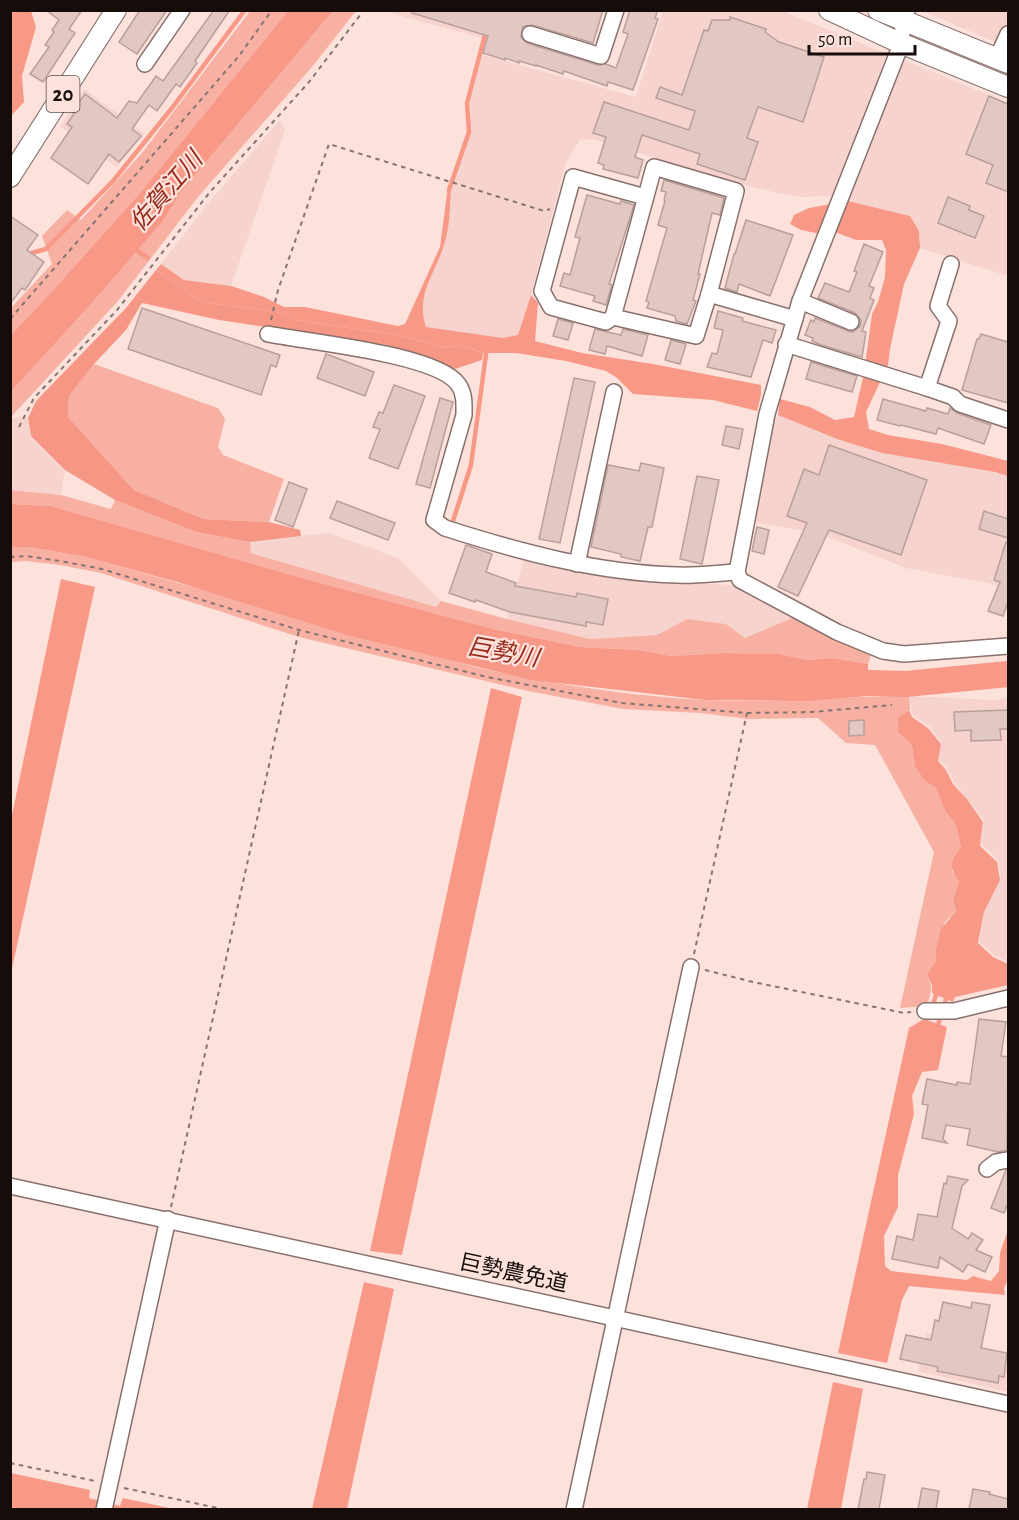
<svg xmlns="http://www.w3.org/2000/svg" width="1019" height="1520" font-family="'Alegreya Sans','Noto Sans JP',sans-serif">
	<rect width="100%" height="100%" fill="#fde2dc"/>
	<g fill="#f6d3cd">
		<path d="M663,10L783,11L887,54L833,196L804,197L778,193L740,184L593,139L580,140L566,162L531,295L518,335L503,338L426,327L421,311L426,288L444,245L450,215L451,188L471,132L469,102L480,54L636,97Z"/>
		<path d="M384,11H488L482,38Z"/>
		<path d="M923,11H1008V22L1000,44Z"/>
		<path d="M904,60L1008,103V276L920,248L919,231L910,216L848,201Z"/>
		<path d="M84,89L145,134L117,167L60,127Z"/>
		<path d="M280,120L285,130L231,286L184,280L161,264L210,201Z"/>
		<path d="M778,415L837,439L882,453L995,472L1008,476V590L993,584L906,568L820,534L754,522L772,428Z"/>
		<path d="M11,417L28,418L31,436L65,470L61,495L11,490Z"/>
		<path d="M329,533L398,558L441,601L436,608L251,553L250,542Z"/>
		<path d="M524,559L577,570L679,582L732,585L797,616L745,638L726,624L687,619L657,635L590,639L507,619Z"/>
		<path d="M909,696L994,700L1008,698V962L994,955L979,942L985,910L1001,878L998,860L981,844L984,820L954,782L947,768L938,759L941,741L929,726L912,715Z"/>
		<path d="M927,1333L1008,1353V1392L918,1371Z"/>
	</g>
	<g fill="#f7b0a2">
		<path d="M250,11H288L140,193L55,288L11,335L10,309L52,264L42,236L67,210L81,220L142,153Z"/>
		<path d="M333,11H356L312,67L198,197L118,301L11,417L10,391L92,303L163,221L180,193Z"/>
		<path d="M94,364L218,408L225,419L218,447L223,455L284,479L269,522L204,519L134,490L68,417L69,396Z"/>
		<path d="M11,490L61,495L111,509L115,500L196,532L250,542L251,553L436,607L441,601L507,619L590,639L657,635L687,619L726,624L745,638L797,616L872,652L868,664L832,658L807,660L779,654L724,653L671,656L639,650L580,647L493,629L302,578L51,506L11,504Z"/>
		<path d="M11,547H30L86,557L479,668C553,684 629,696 704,700C773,704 841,696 909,696L910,709L898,717L897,731L912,745L915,767L925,781L936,788L945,811L956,825L961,847L952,871L959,882L953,899L956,911L945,922L936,949V961L927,974C933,987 932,993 926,1006L900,1008L934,852L875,745L846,743L818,718L748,719L701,713L623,709L528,691L299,637L101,573L60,565L26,561L11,562Z"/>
	</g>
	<path fill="#f69685" d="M156,270L202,302L276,312L294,320L396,335L445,348L460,345L483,353L482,360L455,369L387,345L219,320L142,303L126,330L94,364L69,396L68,417L134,490L204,519L269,522L300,530L301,536L250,542L196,532L115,500L65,470L31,436L28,418L36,401L126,308Z"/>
	<g fill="#f89887">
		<path d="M11,10L31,11L36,27L22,76L24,102L11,116Z"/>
		<path d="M288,11H333L180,193L163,221L92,303L11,391V335L55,288L140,193Z"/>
		<path d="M448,186L451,188C450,207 450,227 444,245C435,275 415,294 426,327L503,338L518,335L531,295L538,303L535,341L582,353L653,364L761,385V395L757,411L713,400L633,394L617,378L606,371L566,361L516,353H483L460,345L445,348L396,335L294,320L276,312L202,302L156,270L161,264L184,280L231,286L264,297L284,307H305L398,326L405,324L440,247Z"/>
		<path d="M848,201L910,216L919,231L920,248L904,284L890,349L888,365L866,412L869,429L888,435L942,444L1008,461V476L995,472L882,453L837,439L778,415L780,399L810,407L835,420L854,417L864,373L872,314L878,302L885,277L886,250L882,240H856L835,232L820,234L801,230L790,224L794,215L809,208Z"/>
		<path d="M11,504L51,506L302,578L493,629L580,647L639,650L671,656L724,653L779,654L807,660L832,658L868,664L869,696L807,701L705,700L532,680L347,635L177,582L86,557L30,547H11Z"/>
		<path d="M61,579L95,587L11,973V820Z"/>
		<path d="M491,688L522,697L402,1255L370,1251Z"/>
		<path d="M909,710L912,717L928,728L941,744L938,761L946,770L953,784L967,799L983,822L980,846L997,862L1000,880L984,912L978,943L993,957L1008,964V985L955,997L953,1002L932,993V985L927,974L936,961V949L941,929L956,911L953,899L959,882C948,865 951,862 961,847L956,825L945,811L936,788L925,781L915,767L912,745L897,731L898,717Z"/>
		<path d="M924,1019L947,1027L938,1070L922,1072L912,1096L914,1114L898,1175V1207L884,1236L885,1266L891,1271L967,1280L973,1276L991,1281L999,1271L1000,1253L1008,1230V1280L1004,1288L1005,1295L909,1286L902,1300L887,1363L838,1353L909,1028Z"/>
		<path d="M364,1282L394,1289L347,1509H312Z"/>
		<path d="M833,1382L863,1389L841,1509H807Z"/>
		<path d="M11,1473L90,1490L89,1498L120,1506L123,1498L174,1509L11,1510Z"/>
	</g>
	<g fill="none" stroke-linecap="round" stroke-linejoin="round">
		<g stroke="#f89887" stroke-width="4.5">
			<path d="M449,190L469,132L467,103L486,31"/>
			<path d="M133,248L148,258"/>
			<path d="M28,254L46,249L113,181L172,108L245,10"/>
			<path d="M453,521L471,465L487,347"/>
			<path d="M932,1007L936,995"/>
			<path d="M938,1025L946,999"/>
		</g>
		<path stroke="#f89887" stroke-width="26" d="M835,682L906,684L1008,674"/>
	</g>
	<g fill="#e2c7c2" stroke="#b99f9a" stroke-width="1.5">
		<path d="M46,10H82L69,29L75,33L43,82L30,74L49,47L45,45L54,32L52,30L59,20Z"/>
		<path d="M140,10H167L137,54L119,42Z"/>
		<path d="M214,10H230L195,61L197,63L180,87L176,84L157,111L149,105L132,129L141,136L119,162L109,154L88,184L51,158L72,127L67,124L74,114L72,112L85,94L117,118L129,101L137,103L156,76L163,81Z"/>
		<path d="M412,10H603L593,43L532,25L523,27L521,37L527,43L598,65L606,64L616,68L628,34L623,32L630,10H658L655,18L658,19L633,90L608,82L607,86L564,71L563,74L536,65V66L519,61V63L505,58V60L483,53L488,36L412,13Z"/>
		<path d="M730,17L766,29L765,32L779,42L824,57L803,122L758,107L747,138L758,142L745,180L697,164L700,154L642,135L635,157L643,160L638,178L603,169L604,165L598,163L606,137L593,133L604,102L689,130L695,111L656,98L660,87L682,95L704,30L708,31L712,20H730Z"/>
		<path d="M989,96L1008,104V192L986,183L993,165L966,154Z"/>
		<path d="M664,180L724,198L720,215L712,213L698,274H700L693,300L696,301L687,324L676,321L675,316L647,308L649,302L646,301L667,228L658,225L665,201L664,200L666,192L661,191Z"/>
		<path d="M587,195L620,204L621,201L634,205L609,284L612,285L606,305L593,301L595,296L560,286L564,273L570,275L580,238L575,237Z"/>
		<path d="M948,197L970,206L969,210L984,216L975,238L938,223Z"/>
		<path d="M10,216L38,235L27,250L44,262L25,290L22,288L10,304Z"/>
		<path d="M746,220L793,235L770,296L739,284L737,292L725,288L734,254H735Z"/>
		<path d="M864,244L883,252L869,286L874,288L870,298L874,300L862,331L866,332L862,357L821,345L812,341L813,338L805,335L811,320L814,322L815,318L848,331L853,332L860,326L861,320L855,313L818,298L825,283L849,292L857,272L854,271Z"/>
		<path d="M142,308L280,355L276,367L271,365L261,395L128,349Z"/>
		<path d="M718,311L743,318L742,321L776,330L772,343L763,340L751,377L707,367L712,353L717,354L723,330L714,328Z"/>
		<path d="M558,319L573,323L568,340L553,336Z"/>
		<path d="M595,329L621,335L623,329L648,335L642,356L607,346L605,354L589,350Z"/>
		<path d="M981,334L1008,342V403L962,390L977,339H979Z"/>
		<path d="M671,340L686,344L680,364L665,360Z"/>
		<path d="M326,354L374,372L365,396L317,378Z"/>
		<path d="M811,362L857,376L852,392L806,379Z"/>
		<path d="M574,378L595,382L560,543L539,539Z"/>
		<path d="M394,385L425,396L398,469L369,458L380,429L373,427L379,412L383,413Z"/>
		<path d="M440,398L453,402L430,488L416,484Z"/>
		<path d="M883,399L926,411L927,408L948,414L950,408L957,413L991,425L984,444L938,428L936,434L901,425L900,426L877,420Z"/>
		<path d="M726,426L743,429L739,449L722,445Z"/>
		<path d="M829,445L927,480L901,555L829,530L798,596L778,587L807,523L787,516L804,469L819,475Z"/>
		<path d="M641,463L664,468L652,527H648L640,561L621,557V554L591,547L608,465L639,471Z"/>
		<path d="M697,476L719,480L702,564L680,559Z"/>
		<path d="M289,482L307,489L293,527L275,520Z"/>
		<path d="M337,501L395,523L388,540L330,518Z"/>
		<path d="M984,511L1008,519V538L979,529Z"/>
		<path d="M757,527L769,530L764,554L752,551Z"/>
		<path d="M1006,542L1008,543V602L1003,616L988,611L1000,582L994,580Z"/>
		<path d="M466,545L492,554L486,572L516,583L515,586L576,597L577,593L608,599L603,625L586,622V626L510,612L476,600L475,602L449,593Z"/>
		<path d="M1008,710V729H1000L1001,740L971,741V730L955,731L954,712Z"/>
		<path d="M864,720V735L849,736V721Z"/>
		<path d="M979,1019L1006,1022L1001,1056L1008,1057L1007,1150L998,1152L967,1145L970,1129L946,1125L943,1139L947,1143L922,1138L928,1105L922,1104L927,1079L957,1085V1082L970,1084Z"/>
		<path d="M1006,1170H1008V1203L1004,1213L991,1208Z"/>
		<path d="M948,1176L968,1180L962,1186L952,1228L968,1239L972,1233L983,1240L976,1250L992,1257L985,1272L968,1264L963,1272L940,1257L938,1268L892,1259L897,1236L913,1240L918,1214L937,1217L944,1183L946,1184Z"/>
		<path d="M943,1302L971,1308L972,1302L990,1305L981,1348L1007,1353L1004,1377L999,1376L998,1383L937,1371L938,1367L900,1359L906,1335L931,1340L935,1320L939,1321Z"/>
		<path d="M867,1472L885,1475L879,1509H858L864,1479H866Z"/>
		<path d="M922,1488L939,1491L936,1509H918Z"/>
		<path d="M973,1489L990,1492L989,1494L1008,1499V1509H969Z"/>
	</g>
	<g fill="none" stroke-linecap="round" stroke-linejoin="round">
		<g stroke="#88706c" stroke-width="18">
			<g id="minor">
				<path d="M907,10L898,52L800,301L767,414L737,572L740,580L837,632L883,651L904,654L1008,646"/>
				<path d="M530,34L601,56L616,10"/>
				<path d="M997,58L1008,34"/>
				<path d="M145,64L182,10"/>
				<path d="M645,197L573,177L542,291L551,307L606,322L613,317L696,336L709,294L795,319"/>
				<path d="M800,301L851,322"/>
				<path d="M613,317L654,167L736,191L709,294"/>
				<path d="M268,334C308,342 436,354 458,384C465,393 464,405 464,415L434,520L445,528C520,552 598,573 677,575C697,576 717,573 737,572"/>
				<path d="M786,344L927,388L953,397L960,404L1008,420"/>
				<path d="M927,388L949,321L938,306L951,264"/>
				<path d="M577,564L614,392"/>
				<path d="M925,1011H954L1008,998"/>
				<path d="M987,1169L996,1162L1008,1160"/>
				<path d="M10,1186L1008,1404"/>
				<path d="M104,1510L168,1219"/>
				<path d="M574,1510L691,967"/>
			</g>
		</g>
		<g stroke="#88706c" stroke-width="22">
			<g id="major">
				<path d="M829,10L900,43L1008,87"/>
				<path d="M878,10L1008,63"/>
				<path d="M10,177L116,10"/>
			</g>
		</g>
		<g stroke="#857470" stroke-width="2" stroke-dasharray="4.5 4.5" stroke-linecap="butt">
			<path d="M10,319L239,56L272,10"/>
			<path d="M271,320L278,290L329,144L544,211L550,209"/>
			<path d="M19,427L34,398L117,310L210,192L309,82L364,10"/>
			<path d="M10,557L26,556L60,561L102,569L299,630L487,677L622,703L747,713L812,712L892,705"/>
			<path d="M694,954L747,713"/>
			<path d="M705,970L753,982L904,1013L911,1012"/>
			<path d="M171,1207L299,630"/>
			<path d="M10,1463L95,1481"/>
			<path d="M124,1488L227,1510"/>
		</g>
		<use href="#minor" stroke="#fff" stroke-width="15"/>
		<use href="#major" stroke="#fff" stroke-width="20"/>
	</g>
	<g text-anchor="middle" stroke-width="4.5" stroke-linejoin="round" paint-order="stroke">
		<rect fill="#fde2dc" stroke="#5b4d4a" stroke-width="1.5" x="46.5" y="76" width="33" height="36" rx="4.5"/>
		<g font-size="21" font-weight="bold" fill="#160d0b">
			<text x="63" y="101">20</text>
		</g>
		<g font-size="22" fill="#160d0b" stroke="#fde2dc">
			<text transform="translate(514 1272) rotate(12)" y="8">巨勢農免道</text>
		</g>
		<g font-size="24" font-style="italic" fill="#97291a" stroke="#fde2dc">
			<text transform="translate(166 191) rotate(-49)" y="8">佐賀江川</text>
			<text transform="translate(503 652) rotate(10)" y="8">巨勢川</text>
		</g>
	</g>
	<rect width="1019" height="1520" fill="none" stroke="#160d0b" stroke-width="24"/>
	<path d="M809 45v9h106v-9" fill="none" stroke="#160d0b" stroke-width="3"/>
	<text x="818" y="45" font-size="18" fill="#160d0b" stroke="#fde2dc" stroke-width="4.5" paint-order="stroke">50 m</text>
</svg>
